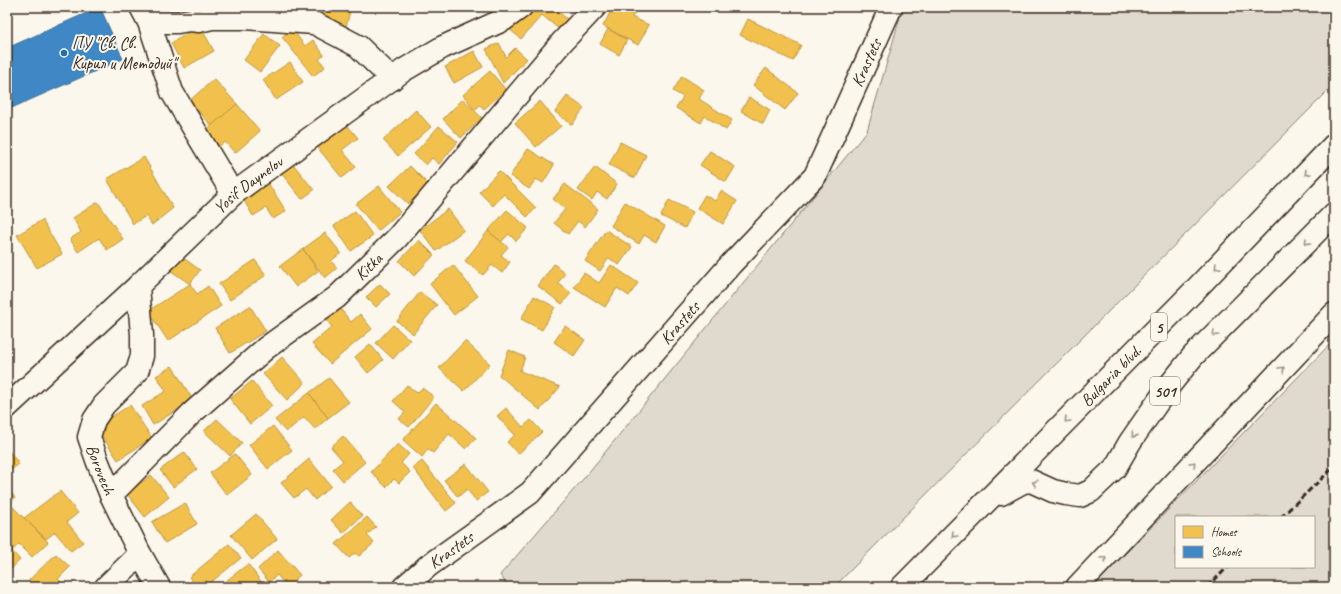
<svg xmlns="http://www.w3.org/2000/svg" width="1341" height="594" font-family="Caveat,sans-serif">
	<rect width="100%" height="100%" fill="#fbf7ec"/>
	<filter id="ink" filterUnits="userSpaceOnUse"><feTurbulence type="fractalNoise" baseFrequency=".025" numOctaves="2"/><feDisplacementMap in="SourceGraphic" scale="8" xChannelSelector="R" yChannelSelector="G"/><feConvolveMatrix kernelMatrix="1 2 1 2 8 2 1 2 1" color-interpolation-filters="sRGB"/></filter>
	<g filter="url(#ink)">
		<g fill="#dfd9ce" stroke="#8d8276" fill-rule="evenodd">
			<path d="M903,7H1334V85L834,587H509L500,575L584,478L867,131Z"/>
			<path d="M1334,340V587H1093L1124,555ZM1176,517H1314V567H1176Z"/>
		</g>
		<g fill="#f2c14e" stroke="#bb9440">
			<path d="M313,7H351L346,27L312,13Z"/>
			<path d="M525,7H553L574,25L566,35L542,15L521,39L508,28Z"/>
			<path d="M613,7H638L632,17L649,25L638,45L603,26Z"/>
			<path d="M748,19L801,45L793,61L740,35Z"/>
			<path d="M200,26L214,51L184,68L171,43Z"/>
			<path d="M292,29L305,46L313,40L324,55L319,59L325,67L313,76L282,37Z"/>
			<path d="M608,29L627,40L619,55L600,44Z"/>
			<path d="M264,34L280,46L260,72L244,60Z"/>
			<path d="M499,43L506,57L515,48L527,59L503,83L486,49Z"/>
			<path d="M474,51L483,67L454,83L445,67Z"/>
			<path d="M290,62L303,82L276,100L263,80Z"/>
			<path d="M766,68L798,93L785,110L753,85Z"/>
			<path d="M490,71L506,90L484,109L480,105L475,110L463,95Z"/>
			<path d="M682,76L704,90L699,99L732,120L726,130L705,116L701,123L676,108L683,97L673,91Z"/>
			<path d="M214,79L237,104L212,126L189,101Z"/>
			<path d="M567,96L584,108L572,125L555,112Z"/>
			<path d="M749,97L770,110L763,124L741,111Z"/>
			<path d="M463,99L482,118L461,138L443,119Z"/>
			<path d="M540,101L561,126L536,147L515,123Z"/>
			<path d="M237,104L260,131L235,153L225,142L219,146L205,131Z"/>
			<path d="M416,110L431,127L398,156L383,140Z"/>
			<path d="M347,125L358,138L342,150L356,167L342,178L318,148Z"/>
			<path d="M439,126L458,142L439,164L432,158L426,165L414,154Z"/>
			<path d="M620,142L646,155L635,178L609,165Z"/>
			<path d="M528,149L554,165L543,183L536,179L529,189L510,176Z"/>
			<path d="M710,151L735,167L726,182L700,165Z"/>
			<path d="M144,157L173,208L152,225L146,216L133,224L107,179Z"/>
			<path d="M293,164L314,190L302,199L281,173Z"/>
			<path d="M410,166L432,188L420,200L416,196L408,204L389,186Z"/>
			<path d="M595,167L617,184L607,199L597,192L592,200L578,190Z"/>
			<path d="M499,171L536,208L527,217L504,194L493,206L479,192Z"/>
			<path d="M268,183L286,211L273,219L266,208L253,216L243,199Z"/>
			<path d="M565,184L598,209L585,227L578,221L568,234L554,223L565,209L553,199Z"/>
			<path d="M379,186L400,212L378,231L356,204Z"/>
			<path d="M721,191L737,201L723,224L697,208L705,195L715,201Z"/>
			<path d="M669,200L693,212L685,228L661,216Z"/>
			<path d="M98,202L123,239L107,250L99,238L78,252L70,239L81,232L73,218Z"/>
			<path d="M625,202L665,226L656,242L644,235L639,244L611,226Z"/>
			<path d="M448,209L464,230L436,251L420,230Z"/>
			<path d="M507,210L528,228L516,241L509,234L501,242L488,231Z"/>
			<path d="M355,211L373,236L351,251L334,226Z"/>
			<path d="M42,220L62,254L37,268L17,235Z"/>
			<path d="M606,230L632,247L619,265L609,258L600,271L585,261Z"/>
			<path d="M488,231L508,247L501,255L510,262L502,273L492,265L483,275L465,261Z"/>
			<path d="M325,233L341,253L331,261L337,268L325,278L303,249Z"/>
			<path d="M419,240L434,255L414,276L399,261Z"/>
			<path d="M303,249L318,271L296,287L280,266Z"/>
			<path d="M175,252L200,270L190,284L164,266Z"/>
			<path d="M255,260L266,275L230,300L219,284Z"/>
			<path d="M554,264L565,273L558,283L571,293L562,304L538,286Z"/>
			<path d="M453,265L478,296L454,315L430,284Z"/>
			<path d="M611,265L638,283L629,296L617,288L605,307L574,287L584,273L599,283Z"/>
			<path d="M190,284L197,294L208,286L221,306L168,341L148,311Z"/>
			<path d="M380,284L390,294L376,307L366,297Z"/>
			<path d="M420,292L437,305L413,334L397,321Z"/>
			<path d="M534,296L555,307L542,330L521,319Z"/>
			<path d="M250,306L266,331L230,353L215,328Z"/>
			<path d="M338,306L351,322L360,314L372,329L330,364L312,344L332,327L324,317Z"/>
			<path d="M393,325L410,340L393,359L376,343Z"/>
			<path d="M565,326L585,340L574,356L554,342Z"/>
			<path d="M465,341L490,364L464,391L439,368Z"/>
			<path d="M370,344L383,360L368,373L355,357Z"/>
			<path d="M509,350L525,357L520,371L560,387L540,410L499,375Z"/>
			<path d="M282,357L305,383L287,400L263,374Z"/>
			<path d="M172,366L193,400L153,425L142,406L166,391L156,376Z"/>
			<path d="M329,378L349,402L328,418L309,393Z"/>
			<path d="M252,381L272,406L250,424L230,399Z"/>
			<path d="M407,385L417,393L422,388L434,397L409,427L399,419L405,412L393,401Z"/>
			<path d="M309,393L328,418L315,429L304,417L286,432L275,420Z"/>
			<path d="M436,403L476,438L466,449L449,434L433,453L428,449L422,457L403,440Z"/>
			<path d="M130,405L152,438L118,460L96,427Z"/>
			<path d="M506,408L523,427L531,420L542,432L518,454L507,442L515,435L497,416Z"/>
			<path d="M217,419L242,443L230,456L204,431Z"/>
			<path d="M273,426L292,450L268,469L249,445Z"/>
			<path d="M343,436L365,462L343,481L333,469L343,461L331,447Z"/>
			<path d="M398,444L409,454L401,463L410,472L399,483L394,479L386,487L371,472Z"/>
			<path d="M7,448L19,464L7,473Z"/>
			<path d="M184,452L197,469L173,487L160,470Z"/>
			<path d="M235,454L252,475L227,495L210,473Z"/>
			<path d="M309,459L331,486L315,500L306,489L294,498L281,483Z"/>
			<path d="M422,461L456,503L446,511L413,468Z"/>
			<path d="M466,464L488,492L476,501L467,489L458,497L444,480Z"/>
			<path d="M151,475L169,497L145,517L127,494Z"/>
			<path d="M7,487L15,498L7,504Z"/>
			<path d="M60,491L78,513L67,522L83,542L71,551L55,532L46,539L24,518Z"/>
			<path d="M350,502L362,516L343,533L331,520Z"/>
			<path d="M185,503L197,524L165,543L152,522Z"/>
			<path d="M11,505L48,542L32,557L19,544L12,551L20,560L8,572L7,571V509Z"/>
			<path d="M256,514L277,539L252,560L231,535Z"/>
			<path d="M367,517L376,527L367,535L374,543L359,556L355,553L349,558L336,544Z"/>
			<path d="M229,544L241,558L205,587H197L189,577Z"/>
			<path d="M278,550L300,575L287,587L277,575L269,582L258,569Z"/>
			<path d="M56,554L70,567L58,579L65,586L36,587L29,580Z"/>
			<path d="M248,564L265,587H218Z"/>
			<path d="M7,578L15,586L14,587H7Z"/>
		</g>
		<path fill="#3f88c5" stroke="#3e6c93" d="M100,7L123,59L7,110V48Z"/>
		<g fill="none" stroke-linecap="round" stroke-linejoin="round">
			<g stroke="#3b2a1e" stroke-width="25">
				<g id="minor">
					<path d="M141,7L149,22L172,92L233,194"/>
					<path d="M149,22H178L190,20L199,21L212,18H245L314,23L358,46L392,79"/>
					<path id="s1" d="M138,286L142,335V356L137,372L104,405L94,420L89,437L97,460L111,495L140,554L159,587"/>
					<path id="s2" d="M7,407L138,286L233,194L404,70L443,47L503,20L521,7"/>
					<path id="s3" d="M111,495L192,413L266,348L337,297L397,238L562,42L595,7"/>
					<path d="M106,587L140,554"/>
					<path id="s4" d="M404,587L428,566L530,493L731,264L815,176L891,7"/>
				</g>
			</g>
			<g stroke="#3b2a1e" stroke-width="25">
				<g id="highway">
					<path d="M1001,494L1023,482L1031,481L1053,491L1066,494L1080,496L1091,491L1115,468L1130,442L1148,416L1169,386L1193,356L1334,214"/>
					<path id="s5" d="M902,587L1194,291L1334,145"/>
					<path d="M1077,587L1334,314"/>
				</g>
			</g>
			<use href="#minor" stroke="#fbf7ec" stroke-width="22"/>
			<use href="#highway" stroke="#fbf7ec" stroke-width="22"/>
			<g stroke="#3b2a1e" stroke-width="3" stroke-dasharray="6 3" stroke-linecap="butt">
				<path d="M1281,517L1334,467"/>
				<path d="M1207,587L1228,567"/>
			</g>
		</g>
		<defs><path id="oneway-chevron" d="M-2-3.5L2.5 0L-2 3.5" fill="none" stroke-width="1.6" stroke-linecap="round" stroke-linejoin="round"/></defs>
		<g stroke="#9b9085">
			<use href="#oneway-chevron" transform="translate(1307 173) rotate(134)"/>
			<use href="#oneway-chevron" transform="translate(1307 242) rotate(135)"/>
			<use href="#oneway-chevron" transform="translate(1217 267) rotate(134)"/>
			<use href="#oneway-chevron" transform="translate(1215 334) rotate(135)"/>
			<use href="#oneway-chevron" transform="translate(1282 369) rotate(-47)"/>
			<use href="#oneway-chevron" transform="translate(1067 420) rotate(135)"/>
			<use href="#oneway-chevron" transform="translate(1134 435) rotate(125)"/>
			<use href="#oneway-chevron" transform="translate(1193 464) rotate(-47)"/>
			<use href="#oneway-chevron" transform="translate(1035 483) rotate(-163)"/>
			<use href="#oneway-chevron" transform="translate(954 535) rotate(134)"/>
			<use href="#oneway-chevron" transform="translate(1104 559) rotate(-47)"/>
		</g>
	</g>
	<circle fill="#1f6fb2" stroke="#fbf7ec" stroke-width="1.5" cx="64" cy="53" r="4"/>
	<g text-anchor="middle" stroke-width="4" stroke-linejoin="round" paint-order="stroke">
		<g fill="#fbf7ec" stroke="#75685c" stroke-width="1">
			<rect x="1151" y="313" width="16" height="28" rx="3"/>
			<rect x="1150" y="377" width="30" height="28" rx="3"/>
		</g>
		<g font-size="16" font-weight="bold" fill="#3b2a1e">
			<text x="1159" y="333">5</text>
			<text x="1165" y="397">501</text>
		</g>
		<g font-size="17" fill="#3b2a1e" stroke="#fbf7ec" text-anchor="start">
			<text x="72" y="49">ПУ "Св. Св.<tspan x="72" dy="20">Кирил и Методий"</tspan></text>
		</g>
		<g font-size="17" fill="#3b2a1e" stroke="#fbf7ec">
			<text dy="6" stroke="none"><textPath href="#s4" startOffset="708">Krastets</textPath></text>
			<text dy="6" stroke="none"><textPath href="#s2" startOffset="328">Yosif Daynelov</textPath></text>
			<text dy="6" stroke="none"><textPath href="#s3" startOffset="345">Kitka</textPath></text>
			<text dy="6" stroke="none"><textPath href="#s4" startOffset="384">Krastets</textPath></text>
			<text dy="6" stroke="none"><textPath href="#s5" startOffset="297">Bulgaria blvd.</textPath></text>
			<text dy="6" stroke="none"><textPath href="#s1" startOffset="204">Borovech</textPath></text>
			<text dy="6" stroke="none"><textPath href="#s4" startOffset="60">Krastets</textPath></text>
		</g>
	</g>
	<rect width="1341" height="594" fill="none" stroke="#fbf7ec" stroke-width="24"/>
	<rect x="12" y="12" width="1317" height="570" fill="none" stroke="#3b2a1e" stroke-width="1.5" filter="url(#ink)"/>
	<rect x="1175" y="516" width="140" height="52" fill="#fbf7ec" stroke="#aea59a"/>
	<rect x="1183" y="526" width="20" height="12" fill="#f2c14e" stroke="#aea59a"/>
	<text x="1211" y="536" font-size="12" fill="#3b2a1e">Homes</text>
	<rect x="1183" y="546" width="20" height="12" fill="#3f88c5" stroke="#aea59a"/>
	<text x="1211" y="556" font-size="12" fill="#3b2a1e">Schools</text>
</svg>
